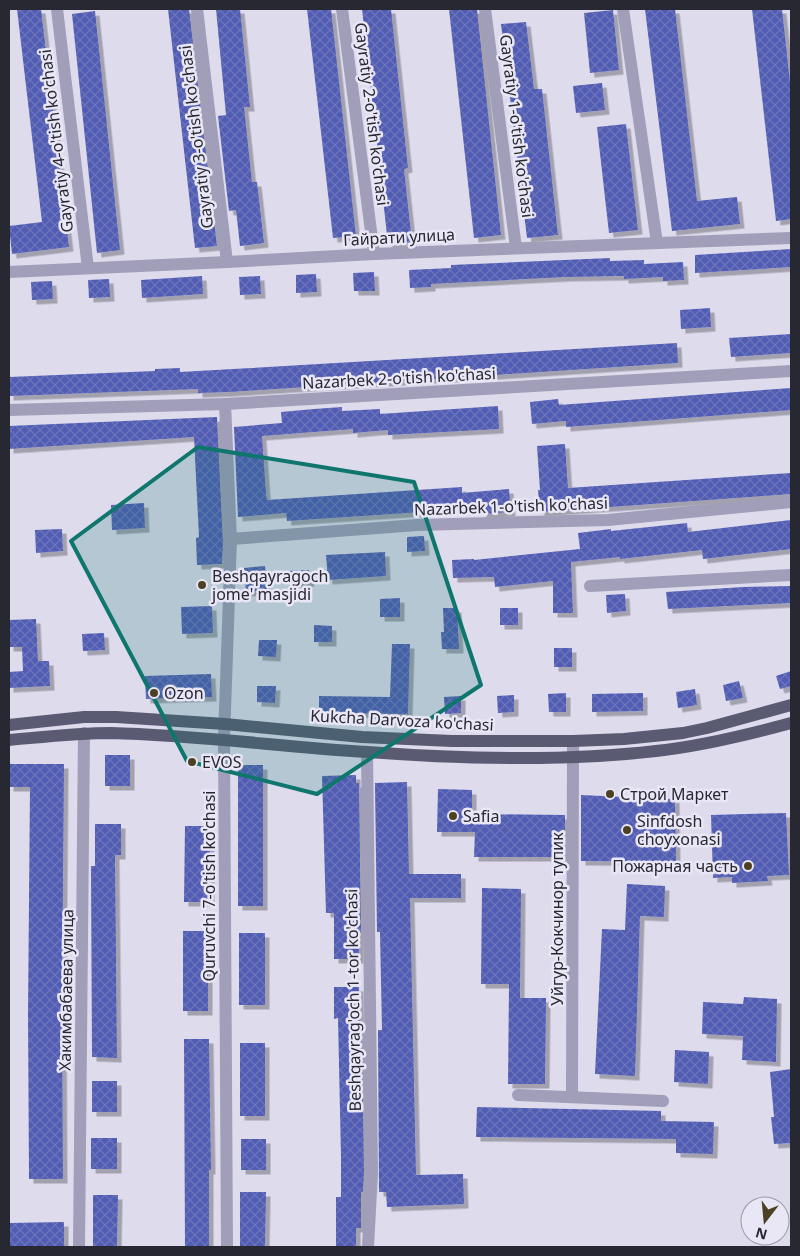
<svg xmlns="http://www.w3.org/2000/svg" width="800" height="1256" font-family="'Noto Sans',sans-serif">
	<defs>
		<pattern id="building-cross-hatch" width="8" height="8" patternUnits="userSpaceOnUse" patternTransform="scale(1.25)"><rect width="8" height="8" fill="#515cb5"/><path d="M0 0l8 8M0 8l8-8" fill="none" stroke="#6c74b8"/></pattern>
		<filter id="shadow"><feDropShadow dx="4.5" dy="4.5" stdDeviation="0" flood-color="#0004"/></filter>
	</defs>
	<rect width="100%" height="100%" fill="#dedbed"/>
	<g fill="url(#building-cross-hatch)" filter="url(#shadow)">
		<path d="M17,9H41L69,247L12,254L9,226L42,222Z"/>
		<path d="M168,9H189L217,246L195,248Z"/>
		<path d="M216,9H240L250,107H244L252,182H257L264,243L240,246L236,210L229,211L218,116L226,115Z"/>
		<path d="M307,9H331L356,236L333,238Z"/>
		<path d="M362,9H391L408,168L404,169L412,242L388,244Z"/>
		<path d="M449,9H477L501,235L474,238Z"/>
		<path d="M645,9H675L697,201L737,197L740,224L672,231Z"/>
		<path d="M752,9H782L791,91V219L776,221Z"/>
		<path d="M613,10L619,70L590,73L584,13Z"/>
		<path d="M95,11L120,250L97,253L72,14Z"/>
		<path d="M526,22L534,89H542L558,235L527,238L501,24Z"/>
		<path d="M602,83L605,110L576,113L573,86Z"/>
		<path d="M626,124L638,230L609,233L597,127Z"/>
		<path d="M791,249V267L695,273V255Z"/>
		<path d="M610,258V261L644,260V264L683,262L684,280L663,281V277L624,279V276L566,277L431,284V287L410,288L409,270L451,268V265Z"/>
		<path d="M374,272L375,291H354L353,273Z"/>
		<path d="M316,274L317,292L296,293V275Z"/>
		<path d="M202,276L203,294L142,298L141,280Z"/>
		<path d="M260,276L261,294L240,295L239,277Z"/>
		<path d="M109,279L110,297L89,298L88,280Z"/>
		<path d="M52,281L53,299L32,300L31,282Z"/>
		<path d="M710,308L711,327L681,329L680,310Z"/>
		<path d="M791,334V353L731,357L729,338Z"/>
		<path d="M677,343L678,363L230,392L198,393V389L9,396V377L155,371V369L180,368V372L251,368Z"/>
		<path d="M791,388V410L566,427V421L532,424L530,402L558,399L559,405Z"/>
		<path d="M498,406L499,429L388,435V430L353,433V429L262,436L266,493L267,500L462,487V493L509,489L511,512L482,514V508L287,521L286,513L238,517L234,427L282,423L281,412L314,409L342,407V411L380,409V414Z"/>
		<path d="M217,417L223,543L222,564L197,565L196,538L199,537L194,437L9,449V426Z"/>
		<path d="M565,444L568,488L791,473V494L540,512L538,490H540L537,446Z"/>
		<path d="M144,503L145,528L112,530L111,505Z"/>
		<path d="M791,520V549L703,559L702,550L620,559V557L571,562L573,613H553V581L495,587L494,577L453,578L452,560L474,559V560L580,549L578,533L611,529V531L687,523L688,532Z"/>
		<path d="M62,529L63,551L36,553L35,530Z"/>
		<path d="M424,536L425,551L407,552V537Z"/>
		<path d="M385,552L386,576L328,580L326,555Z"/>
		<path d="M265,566L267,590L246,592L244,568Z"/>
		<path d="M309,570L310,582L289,583L288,571Z"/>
		<path d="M791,586V603L668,609L666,592L743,587Z"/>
		<path d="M625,594L626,611L607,613L606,595Z"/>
		<path d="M400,598V617H380V599Z"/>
		<path d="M212,606L213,633L182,634L181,607Z"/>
		<path d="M443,608H457L459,649H442L441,632H444Z"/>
		<rect x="500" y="608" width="18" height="17"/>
		<path d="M36,619L38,661H49L50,686L9,688V672L23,671L22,647H9V620Z"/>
		<path d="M314,625L332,626V642H314Z"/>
		<path d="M104,633L105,650L83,651L82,634Z"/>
		<path d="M259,640H277L276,657L258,656Z"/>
		<path d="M392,644H410L408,714L319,713V696L390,697Z"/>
		<rect x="554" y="648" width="18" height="19"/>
		<path d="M791,671V686L780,689L776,676Z"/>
		<path d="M211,674L212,697L146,699L145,676Z"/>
		<path d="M739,681L743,698L726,701L723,685Z"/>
		<path d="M257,686H276L275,703L257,702Z"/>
		<path d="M695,689L697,705L678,708L676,692Z"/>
		<path d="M566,693V712H549L548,694Z"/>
		<path d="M643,693V711L592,712V694Z"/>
		<path d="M514,695V712L498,713L497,696Z"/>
		<path d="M461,696V713L445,714L444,697Z"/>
		<rect x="105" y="755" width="25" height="31"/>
		<path d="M9,764H64L62,1006L63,1179H29L28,1014L30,787H9Z"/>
		<rect x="238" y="765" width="25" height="141"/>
		<path d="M356,775V783H359L361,933H359V959H334V913H326L322,776Z"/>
		<path d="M407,782L409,874H461V898H410L416,1175L463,1174L464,1204L387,1207L386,1192H379L378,1030H382L380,932H377L375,783Z"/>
		<path d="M438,789L472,790V814L565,815V857H474L475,832H437Z"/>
		<path d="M581,795L668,799L675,798L676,862L581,861Z"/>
		<path d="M786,813L789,875L767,876L768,881L732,883V877L713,878L711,815Z"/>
		<path d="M95,824H121V855H115L117,1058L92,1057L91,866H95Z"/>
		<path d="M185,826H210V902H184Z"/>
		<path d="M627,884L665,886L664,917L640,916L635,1076L595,1074L602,929L625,930Z"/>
		<path d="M482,888L521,889L520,998H546L545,1084H508L509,984H481Z"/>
		<rect x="183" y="931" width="25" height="80"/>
		<rect x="239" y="933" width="26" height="72"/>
		<path d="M334,987H359L360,1030H362L364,1173L363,1192H361V1228H356V1247H336V1197H341V1157L338,1018L334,1019Z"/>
		<path d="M744,997L777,999L776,1062L742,1060L743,1036L702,1034L703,1002L743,1004Z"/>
		<path d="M184,1039H209L211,1170H209V1247H185Z"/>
		<rect x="240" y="1043" width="25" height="73"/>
		<path d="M675,1050L709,1052L708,1084L674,1082Z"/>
		<path d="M791,1069V1143L774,1144L771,1117H774L770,1072Z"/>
		<rect x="92" y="1081" width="25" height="31"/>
		<path d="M477,1107L661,1111V1121L714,1122L713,1154L676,1153V1139L476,1137Z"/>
		<rect x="91" y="1138" width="26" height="31"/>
		<rect x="241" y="1139" width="25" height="31"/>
		<path d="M240,1192H266L265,1247H240Z"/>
		<path d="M93,1195H118L117,1247H93Z"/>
		<path d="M64,1222V1247H9V1223Z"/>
	</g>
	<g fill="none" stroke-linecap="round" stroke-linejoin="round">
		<g stroke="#a09eb8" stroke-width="12">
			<path d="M57,9L88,268"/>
			<path d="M197,9L227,262"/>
			<path d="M342,9L374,254"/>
			<path d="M485,9L516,248"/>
			<path d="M623,9L657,243"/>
			<path d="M9,272L227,262L374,254L791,238"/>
			<path d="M225,404L231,539L224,739L227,1247"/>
			<path d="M9,410L225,404L791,371"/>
			<path d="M231,539L417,525L608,520L791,502"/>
			<path d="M590,586L791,575"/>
			<path d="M367,752L372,1173L368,1247"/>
			<path d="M518,1095L663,1101"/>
			<path d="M572,1096L573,741"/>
			<path d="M79,1247L84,733"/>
		</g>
		<g stroke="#5a5b72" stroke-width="12">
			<path d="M9,725L84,717H116L225,724L362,737L452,741H573L624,739L683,733L707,728L791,705"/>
			<path d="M9,740C43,737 77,733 111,733C197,735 282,747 368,752C462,759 562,762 656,751C702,746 747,735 791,723"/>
		</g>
	</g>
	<path fill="#0f766e" fill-opacity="0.2" stroke="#0f766e" stroke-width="4" stroke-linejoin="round" d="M198,447L414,482L481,685L317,794L187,761L71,541Z"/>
	<g fill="#4d4123" stroke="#e9e6f6" stroke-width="2">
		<circle cx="202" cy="585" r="5"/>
		<circle cx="154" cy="693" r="5"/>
		<circle cx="192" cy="762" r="5"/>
		<circle cx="610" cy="794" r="5"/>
		<circle cx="453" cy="816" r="5"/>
		<circle cx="627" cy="830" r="5"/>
		<circle cx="748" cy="866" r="5"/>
	</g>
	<g text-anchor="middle" stroke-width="5" stroke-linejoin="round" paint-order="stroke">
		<g font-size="16" fill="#272832" stroke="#e9e6f6">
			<text transform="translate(372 114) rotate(83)" y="6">Gayratiy 2-o'tish ko'chasi</text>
			<text transform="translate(517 126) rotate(83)" y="6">Gayratiy 1-o'tish ko'chasi</text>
			<text transform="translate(196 137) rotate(-97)" y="6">Gayratiy 3-o'tish ko'chasi</text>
			<text transform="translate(56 141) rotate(-97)" y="6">Gayratiy 4-o'tish ko'chasi</text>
			<text transform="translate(399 237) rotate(-3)" y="6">Гайрати улица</text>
			<text transform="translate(399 378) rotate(-3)" y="6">Nazarbek 2-o'tish ko'chasi</text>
			<text transform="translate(511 506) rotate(-2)" y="6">Nazarbek 1-o'tish ko'chasi</text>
			<text transform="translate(402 720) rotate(3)" y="6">Kukcha Darvoza ko'chasi</text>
			<text transform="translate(209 886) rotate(-90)" y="6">Quruvchi 7-o'tish ko'chasi</text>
			<text transform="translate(557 919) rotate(-90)" y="6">Уйгур-Кокчинор тупик</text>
			<text transform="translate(66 990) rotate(-89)" y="6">Хакимбабаева улица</text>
			<text transform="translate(353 1000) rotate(-91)" y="6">Beshqayrag'och 1-tor ko'chasi</text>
		</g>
		<g font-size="16" fill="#272832" stroke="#e9e6f6" text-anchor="start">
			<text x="212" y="582">Beshqayragoch<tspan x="212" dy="18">jome' masjidi</tspan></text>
			<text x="164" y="699">Ozon</text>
			<text x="202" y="768">EVOS</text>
			<text x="620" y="800">Строй Маркет</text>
			<text x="463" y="822">Safia</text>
			<text x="637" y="827">Sinfdosh<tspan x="637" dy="18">choyxonasi</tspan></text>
			<text x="738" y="872" text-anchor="end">Пожарная часть</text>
		</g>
	</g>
	<rect width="800" height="1256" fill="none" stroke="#272832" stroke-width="20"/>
	<g transform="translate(765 1221) rotate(196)"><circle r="24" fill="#e9e6f6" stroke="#9b9aa8"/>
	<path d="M0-4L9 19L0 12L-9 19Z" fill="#4d4123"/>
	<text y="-8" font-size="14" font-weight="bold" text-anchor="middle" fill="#272832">N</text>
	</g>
</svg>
